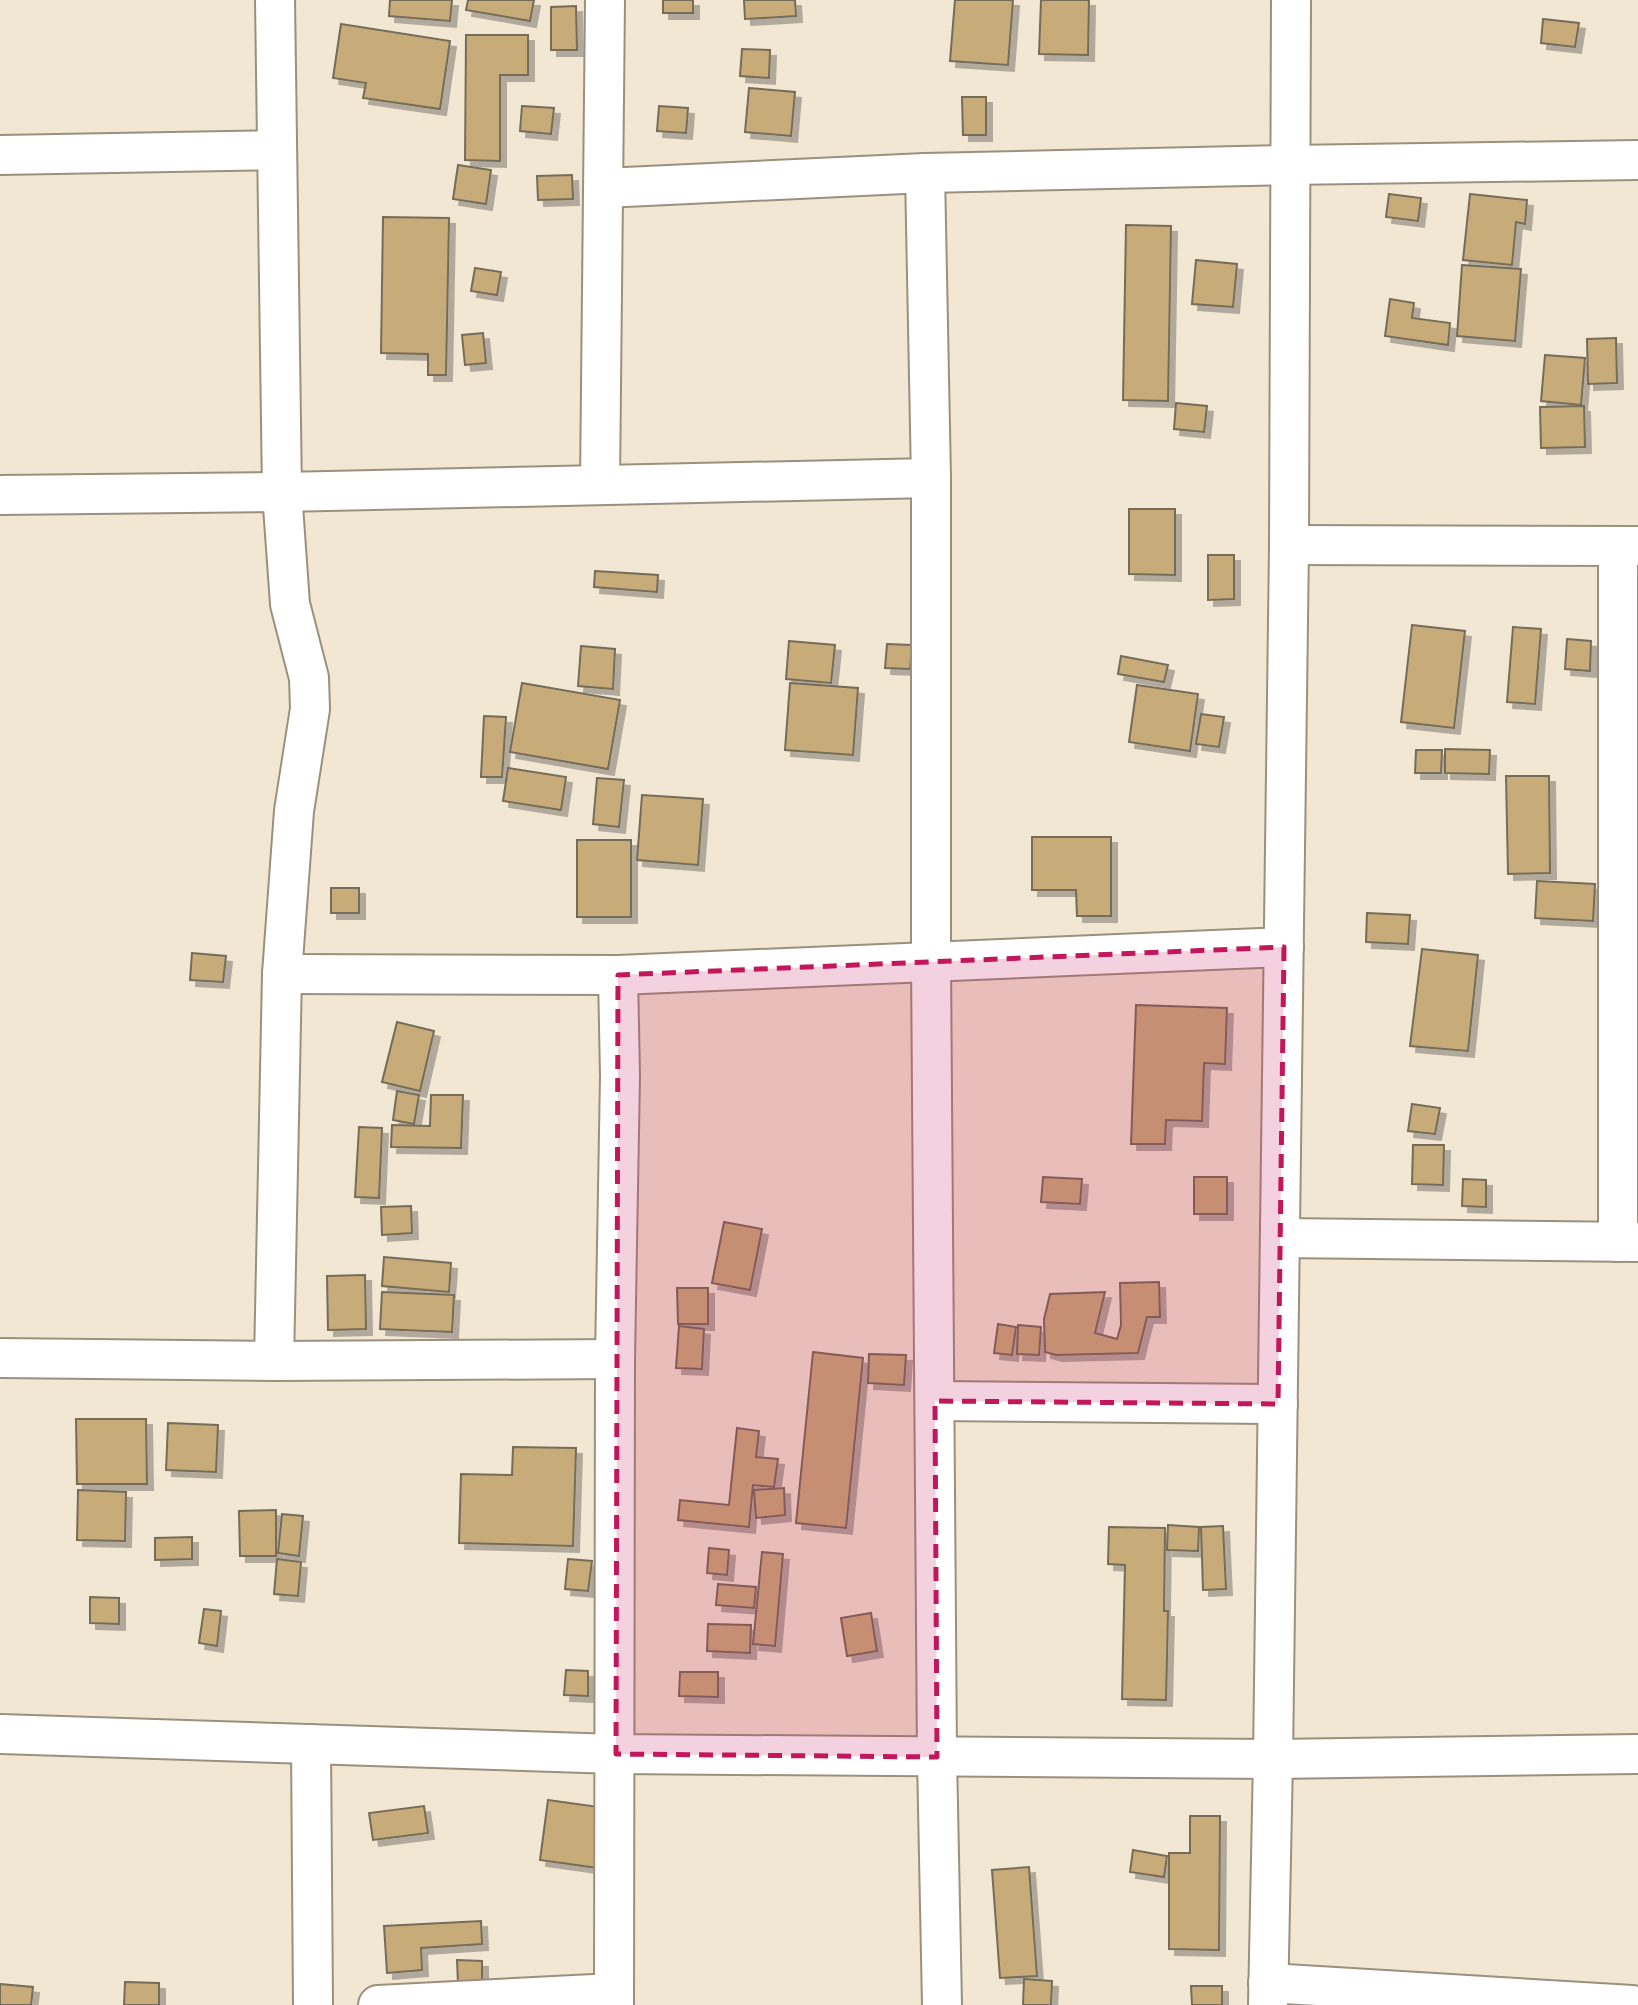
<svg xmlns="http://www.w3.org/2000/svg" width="1638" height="2005" font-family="Ubuntu,sans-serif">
	<defs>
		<filter id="shadow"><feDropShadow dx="6" dy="6" stdDeviation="0" flood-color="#0004"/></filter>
	</defs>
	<rect width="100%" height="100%" fill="#f2e7d3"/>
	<g fill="#c7ac79" stroke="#766c5a" stroke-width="2" filter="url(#shadow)">
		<path d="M390,0H452L450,21L389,16Z"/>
		<path d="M468,0H534L530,21L466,10Z"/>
		<rect x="663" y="0" width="30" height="13"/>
		<path d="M744,0H795L796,16L745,19Z"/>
		<path d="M955,0H1013L1008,65L950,61Z"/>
		<path d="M1041,0H1089L1088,55L1039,54Z"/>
		<path d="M576,6L577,50H551V7Z"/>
		<path d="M1543,19L1579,23L1575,47L1541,43Z"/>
		<path d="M341,24L450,41L440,109L363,98L366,83L333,78Z"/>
		<path d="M466,35H528V75H500V161L465,160Z"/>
		<path d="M742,49L770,50L769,78L740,76Z"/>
		<path d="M749,88L795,92L791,136L745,132Z"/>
		<path d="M962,97H986V135H963Z"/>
		<path d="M522,106L554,108L551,134L520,131Z"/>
		<path d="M659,106L688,108L686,133L657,131Z"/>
		<path d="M458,165L491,170L486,204L453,199Z"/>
		<path d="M572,175L573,199L538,200L537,176Z"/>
		<path d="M1389,194L1421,198L1418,221L1386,217Z"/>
		<path d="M1470,194L1527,200L1525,224L1516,222L1512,265L1463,260Z"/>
		<path d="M383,217L449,218L446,375H428V354L381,353Z"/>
		<path d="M1126,225L1171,226L1168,401L1123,400Z"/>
		<path d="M1196,260L1237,264L1233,307L1192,304Z"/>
		<path d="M1462,265L1521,269L1515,341L1457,336Z"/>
		<path d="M475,268L501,272L497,295L471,291Z"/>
		<path d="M1390,299L1414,303L1412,318L1450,323L1448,345L1385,336Z"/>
		<path d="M483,333L486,363L465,365L462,335Z"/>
		<path d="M1616,338L1617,383L1588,384L1587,339Z"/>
		<path d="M1545,355L1585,358L1581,405L1541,401Z"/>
		<path d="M1176,403L1207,406L1204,432L1174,429Z"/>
		<path d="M1584,406L1585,447L1541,448L1540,407Z"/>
		<path d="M1129,509H1175V575L1129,574Z"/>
		<path d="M1208,555H1234V599L1208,600Z"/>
		<path d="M595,571L658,575L657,592L594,587Z"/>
		<path d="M1412,625L1465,631L1454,728L1401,722Z"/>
		<path d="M1513,627L1541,629L1535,704L1507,702Z"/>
		<path d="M1567,639L1591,641L1590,671L1565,669Z"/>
		<path d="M789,641L835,645L831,683L786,679Z"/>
		<path d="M887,644L912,645L910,669L885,668Z"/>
		<path d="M581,646L615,649L613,689L578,686Z"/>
		<path d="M1121,656L1168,665L1164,682L1118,674Z"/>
		<path d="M522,683L620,700L608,769L510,752Z"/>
		<path d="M790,683L858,688L853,755L785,750Z"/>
		<path d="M1137,685L1198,694L1190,751L1129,742Z"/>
		<path d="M1201,714L1224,717L1219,747L1196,744Z"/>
		<path d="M484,716L506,717L502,777H481Z"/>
		<path d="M1445,749L1490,750L1489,774L1445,773Z"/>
		<path d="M1416,750H1442L1441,773H1415Z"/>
		<path d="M508,768L566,777L561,810L503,801Z"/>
		<path d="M1506,776H1549L1550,873L1508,874Z"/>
		<path d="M597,778L624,780L619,827L593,824Z"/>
		<path d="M642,795L703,799L698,865L637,860Z"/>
		<path d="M1032,837H1111V916H1077L1076,890H1032Z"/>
		<rect x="577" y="840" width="54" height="77"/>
		<path d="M1537,881L1595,884L1593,921L1535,918Z"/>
		<rect x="331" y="888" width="28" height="25"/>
		<path d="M1367,913L1410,915L1408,944L1366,942Z"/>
		<path d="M1422,949L1478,955L1468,1051L1410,1046Z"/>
		<path d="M192,953L226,956L223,982L190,980Z"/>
		<path d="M1136,1005L1227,1008L1225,1064L1204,1063L1202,1121L1166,1120L1165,1144H1131Z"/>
		<path d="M397,1022L434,1031L420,1091L382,1082Z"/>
		<path d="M397,1091L419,1095L414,1124L393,1120Z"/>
		<path d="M431,1095H463L461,1148L391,1147L392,1125L430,1126Z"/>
		<path d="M1412,1104L1440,1108L1435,1134L1408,1131Z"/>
		<path d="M359,1127L382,1128L379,1198L355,1197Z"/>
		<path d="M1413,1145H1444L1443,1185L1412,1184Z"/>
		<path d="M1043,1177L1082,1179L1080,1204L1041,1202Z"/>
		<rect x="1194" y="1177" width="33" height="37"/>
		<path d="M1463,1179L1486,1180V1207L1462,1206Z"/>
		<path d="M411,1206L412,1233L382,1235L381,1207Z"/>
		<path d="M724,1222L762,1229L750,1290L712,1283Z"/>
		<path d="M384,1257L451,1263L449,1292L382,1286Z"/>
		<path d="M365,1275L366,1329L328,1330L327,1276Z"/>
		<path d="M1159,1282L1160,1317H1147L1138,1353L1056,1355L1045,1352L1044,1319L1050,1294L1105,1292L1095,1333L1117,1339L1121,1325L1120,1283Z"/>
		<path d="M677,1288H708V1324H678Z"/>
		<path d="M382,1292L454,1295L452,1332L380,1329Z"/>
		<path d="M998,1324L1016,1327L1012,1355L994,1353Z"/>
		<path d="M1018,1325L1041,1327L1039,1355L1017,1354Z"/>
		<path d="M679,1326L704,1329L702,1369L676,1368Z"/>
		<path d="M813,1352L863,1358L846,1528L796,1523Z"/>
		<path d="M869,1354L906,1355L904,1385L868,1383Z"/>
		<path d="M76,1419H146L147,1484H77Z"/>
		<path d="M168,1423L218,1425L216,1472L166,1470Z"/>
		<path d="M737,1428L759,1431L756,1457L778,1459L774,1487L753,1485L749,1527L678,1520L680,1500L729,1505Z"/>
		<path d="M513,1447L576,1448L573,1546L459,1543L461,1474L512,1475Z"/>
		<path d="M784,1488L785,1515L756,1518L754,1490Z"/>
		<path d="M78,1490L126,1492L125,1541L77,1540Z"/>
		<path d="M276,1510V1556H240L239,1511Z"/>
		<path d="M282,1514L303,1516L299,1556L278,1553Z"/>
		<path d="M1168,1525L1199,1527L1198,1551L1167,1550Z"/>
		<path d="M1223,1526L1226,1589L1203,1590L1201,1527Z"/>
		<path d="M1109,1527L1165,1528L1164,1611H1168L1166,1700L1122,1699L1125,1565L1108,1564Z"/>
		<path d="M192,1537V1559L155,1560V1538Z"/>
		<path d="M709,1548L729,1550L727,1575L707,1573Z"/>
		<path d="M762,1552L783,1554L775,1646L753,1644Z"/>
		<path d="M277,1559L301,1562L298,1596L274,1594Z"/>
		<path d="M568,1559L592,1561L588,1591L565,1589Z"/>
		<path d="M718,1584L756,1587L754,1608L716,1605Z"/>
		<path d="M90,1597L119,1598V1624L90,1623Z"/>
		<path d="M204,1609L221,1611L217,1646L199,1643Z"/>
		<path d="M871,1613L877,1651L847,1656L841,1618Z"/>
		<path d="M708,1624L751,1625L750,1653L707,1651Z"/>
		<path d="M566,1670L588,1671V1696L564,1695Z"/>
		<path d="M680,1672H718V1697L679,1696Z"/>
		<path d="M548,1800L606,1808L598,1868L540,1860Z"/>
		<path d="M424,1806L428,1833L373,1840L369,1813Z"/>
		<path d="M1190,1816H1220L1219,1950L1169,1949V1853H1190Z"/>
		<path d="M1133,1850L1167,1856L1164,1877L1130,1872Z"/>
		<path d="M1029,1867L1037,1976L1000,1978L992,1870Z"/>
		<path d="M481,1921L482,1944L421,1948L422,1970L387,1973L384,1926Z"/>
		<path d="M457,1960L482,1961V1984H458Z"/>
		<path d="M1024,1979L1052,1981L1051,2005H1023Z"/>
		<path d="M125,1982L159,1983V2005H124Z"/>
		<path d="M0,1984L33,1987L31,2005H0Z"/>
		<path d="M1191,1986H1222V2005H1192Z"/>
	</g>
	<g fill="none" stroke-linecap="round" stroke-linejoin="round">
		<g stroke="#9b907e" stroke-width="42">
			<g id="minor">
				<path d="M0,155L277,150"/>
				<path d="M925,173L931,478V962L937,1757L942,2005"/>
				<path d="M604,188L925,173L1289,165L1638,160"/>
				<path d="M600,485L605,0"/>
				<path d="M0,495L282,492L931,478"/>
				<path d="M1289,545L1638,546"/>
				<path d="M282,974L618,975"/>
				<path d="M1280,1238L1638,1242"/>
				<path d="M1618,1242V546"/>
				<path d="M0,1358L274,1361L615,1359"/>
				<path d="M274,1361L282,974L294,811L310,709L309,678L290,604L282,492L275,0"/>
				<path d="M935,1401L1278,1404"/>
				<path d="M0,1734L616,1754L1273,1759L1638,1754"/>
				<path d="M311,1744L313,2005"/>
				<path d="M1268,1983L1632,2005"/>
				<path d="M378,2005L614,1993"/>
				<path d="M614,2005L615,1359L620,1076L618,975L1284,947"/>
				<path d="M1268,2005L1273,1759L1289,545L1291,0"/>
			</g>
		</g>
		<use href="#minor" stroke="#fff" stroke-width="38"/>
	</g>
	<path fill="#c2185b" fill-opacity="0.2" stroke="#c2185b" stroke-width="5" stroke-dasharray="14 9" stroke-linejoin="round" d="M1284,947L1278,1404L935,1401L937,1757L616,1754L618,975Z"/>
</svg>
